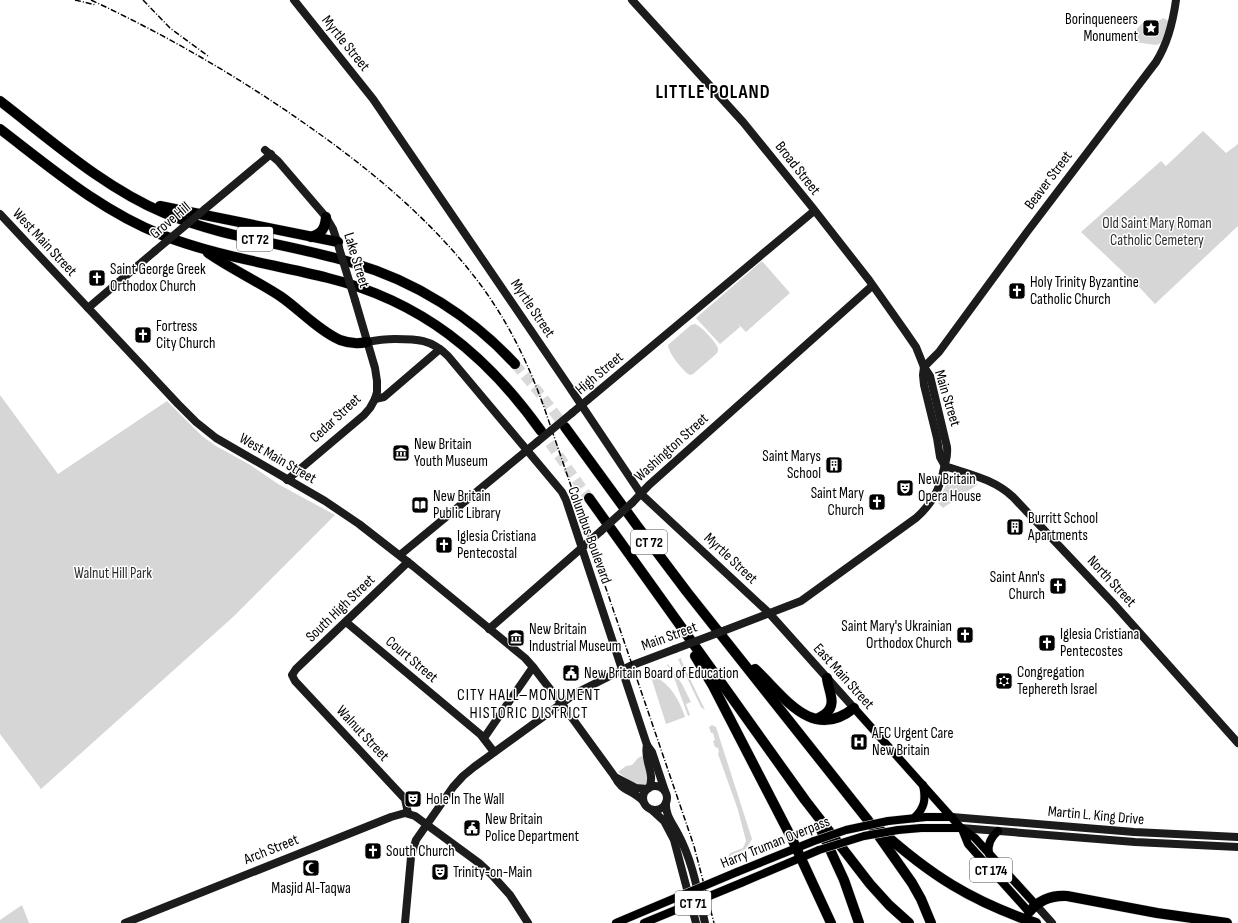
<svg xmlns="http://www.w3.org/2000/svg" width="1238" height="923" font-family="'Sofia Sans Condensed',sans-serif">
	<rect width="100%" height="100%" fill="#fff"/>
	<g fill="#d6d6d6">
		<path d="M1163,18L1169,21L1161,43L1156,45L1134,42L1132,36C1135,31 1144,19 1151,19C1156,20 1158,22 1163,18Z"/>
		<path d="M1203,131L1226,153L1238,144V226L1155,304L1140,288L1081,232L1161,161L1166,166Z"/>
		<path d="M762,261L790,293L746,332L738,324L740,327L720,344L696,318Z"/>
		<path d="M695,324C700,325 718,344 718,349C718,352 717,353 715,355L693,374L690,375C683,372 668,352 668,345L691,325Z"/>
		<path d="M0,395L58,474L167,401L202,436L216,446L252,466L278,484L335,515L233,617L41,789L0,734Z"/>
		<path d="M954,476H957L978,484L943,508L938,503L948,480Z"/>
		<path d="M682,658L681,660L705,710L701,707L678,659Z"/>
		<path d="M668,664L682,684L691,702L686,704L690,715L688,716L672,672L667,665Z"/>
		<path d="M655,676C671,686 679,699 685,717L666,724L651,677Z"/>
		<path d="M712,725L716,727L752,839L746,849L731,855L729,861L728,857L730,853L743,848L746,841L738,810L718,754L719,752L718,748L715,747L713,741L715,740L713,733H711L709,727Z"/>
		<path d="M642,756L649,775L646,786L642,787L631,782L618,772L626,766L632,765L638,758Z"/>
		<path d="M22,905L29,923H0V920Z"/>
	</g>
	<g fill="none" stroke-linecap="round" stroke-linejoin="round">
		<g stroke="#d9d9d9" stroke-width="10" stroke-dasharray="10 5" stroke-linecap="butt">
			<path d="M515,364L542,396L565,427"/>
			<path d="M541,431L589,498"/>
		</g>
		<g stroke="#dbdbdb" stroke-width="9">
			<g id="primary">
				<path d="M854,708L961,828L975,838L1036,905"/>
				<path d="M914,818C925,808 926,799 923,785"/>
				<path d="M888,821L926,817H952"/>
				<path d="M962,829L968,844L1029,912"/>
				<path d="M898,830L921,828H961"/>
				<path d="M989,854C987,844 991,837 998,831"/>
				<path d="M737,872L814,841"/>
				<path d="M741,883L819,850"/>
			</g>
		</g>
		<g stroke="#dbdbdb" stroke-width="11">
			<g id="highway">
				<path d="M0,101C52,141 103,187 164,213C224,238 291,244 353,263C415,281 472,317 515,364"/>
				<path d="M0,129C51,168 101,211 162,235C215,256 273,264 328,278C421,301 486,354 541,431"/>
				<path d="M160,206L338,242"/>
				<path d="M311,237C322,233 325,229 326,217"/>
				<path d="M208,253C231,269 257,281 280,296C299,309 318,330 340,340C348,343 358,344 367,342"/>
				<path d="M565,427L638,527L687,592L867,819L912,883L921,899L931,923"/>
				<path d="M589,498L805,800L870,884L889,905L909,923"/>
				<path d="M695,656L713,686L793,841L831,923"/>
				<path d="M755,669C784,696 812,742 854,708"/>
				<path d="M817,719C820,717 823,716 825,714C838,705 828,690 827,678"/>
				<path d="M879,829C930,875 971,901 1036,923"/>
				<path d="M821,830L844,880L859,923"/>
				<path d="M1029,912C1039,900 1052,895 1067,896L1157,913L1227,923"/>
			</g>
		</g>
		<g stroke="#1c1c1c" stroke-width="8">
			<path d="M294,0L373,99L564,379L641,494L769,613L854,708"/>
			<path d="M632,0L743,122L812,207L869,280L905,331L916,347L924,367L930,376L947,447C948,457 946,459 944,468C940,489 932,504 916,518L801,601L723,631"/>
			<path d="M265,150L278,161L326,217L333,229L339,247"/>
			<path d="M205,209L271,154"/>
			<path d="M0,214L178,404L196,422L216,438L325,501L359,524L413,566L525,658L533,667L567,711L615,777C621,791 633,790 643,801"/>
			<path d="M88,308L155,251"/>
			<path d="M367,342C377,340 386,339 395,339C417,339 431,339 448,356L562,492L566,500L647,745L652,752L665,791"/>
			<path d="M924,367L939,352L1027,232L1156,62C1168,43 1173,22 1176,0"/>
			<path d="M924,367L923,375L924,385L937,438L940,457L945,466"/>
			<path d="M375,399L384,397L440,349"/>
			<path d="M572,413L814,211"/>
			<path d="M945,466C968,474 994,479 1013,497L1113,603L1238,743"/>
			<path d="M287,480L364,415L370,408L375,399L377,392V381L375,368L355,300"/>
			<path d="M632,503L649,485L872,286"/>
			<path d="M400,555L537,442"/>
			<path d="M346,622L481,735L494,752"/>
			<path d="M489,629L601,531"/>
			<path d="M484,738L533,667"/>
			<path d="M647,745C643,760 656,774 649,788"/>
			<path d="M615,777L636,788L647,789"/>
			<circle cx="655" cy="798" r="12"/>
			<path d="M666,803C665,815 673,824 678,834C693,862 698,893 705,923"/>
			<path d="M652,810L664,821L674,840L696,923"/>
			<path d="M408,813L405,799L295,681L292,675L296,669L408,562"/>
			<path d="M952,817L1134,832L1238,837"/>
			<path d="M961,828L1135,842L1238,847"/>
			<path d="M1036,905L1052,923"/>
			<path d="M125,923L391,817L405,813L415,816L479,863L492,875L510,895L528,923"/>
			<path d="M405,923L411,857L416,840L453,787L463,776L474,767L576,693L630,666L675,649"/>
		</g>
		<use href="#primary" stroke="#000" stroke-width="8"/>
		<use href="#highway" stroke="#000" stroke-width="10"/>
		<g stroke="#000" stroke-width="1.5" stroke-dasharray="6 2 1 2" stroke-linecap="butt">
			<path d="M75,0L96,5"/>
			<path d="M91,0C166,35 237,76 304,123C370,169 432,220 480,284C509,323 529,365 545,410L694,846L714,923"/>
			<path d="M143,0L170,28L208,56"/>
		</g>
		<g stroke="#dbdbdb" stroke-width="9" stroke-linecap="butt">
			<g id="primary-bridge">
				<path d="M814,841L846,830L888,821"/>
				<path d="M819,850L864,836L898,830"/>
				<path d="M616,923L737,872"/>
				<path d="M644,923L741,883"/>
			</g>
		</g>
		<g stroke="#1c1c1c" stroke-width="8">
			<path d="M339,248L355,300"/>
			<path d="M155,251L205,209"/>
			<path d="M537,442L572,413"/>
			<path d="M601,531L632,503"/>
			<path d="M675,649L723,631"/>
		</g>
		<use href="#primary-bridge" stroke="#000" stroke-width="8"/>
	</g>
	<defs>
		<g id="sight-square" transform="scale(0.9)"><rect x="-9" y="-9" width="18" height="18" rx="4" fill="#000" stroke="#fff"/><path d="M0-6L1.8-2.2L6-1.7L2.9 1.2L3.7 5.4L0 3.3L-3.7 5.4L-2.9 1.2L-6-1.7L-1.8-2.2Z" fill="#fff"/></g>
		<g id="church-square" transform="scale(0.9)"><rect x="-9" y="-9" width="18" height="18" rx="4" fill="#000" stroke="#fff"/><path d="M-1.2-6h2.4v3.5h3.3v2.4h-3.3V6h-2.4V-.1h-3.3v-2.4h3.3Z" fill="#fff"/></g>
		<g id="museum-square" transform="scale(0.9)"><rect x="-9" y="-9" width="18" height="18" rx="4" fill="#000" stroke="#fff"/><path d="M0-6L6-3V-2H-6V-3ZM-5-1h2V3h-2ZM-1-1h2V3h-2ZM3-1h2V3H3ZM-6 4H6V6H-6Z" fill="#fff"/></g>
		<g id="building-square" transform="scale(0.9)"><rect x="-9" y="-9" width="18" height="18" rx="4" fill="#000" stroke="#fff"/><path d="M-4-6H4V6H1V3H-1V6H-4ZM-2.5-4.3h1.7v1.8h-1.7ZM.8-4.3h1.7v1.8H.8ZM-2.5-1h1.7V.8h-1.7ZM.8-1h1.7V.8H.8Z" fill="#fff"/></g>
		<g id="theatre-square" transform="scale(0.9)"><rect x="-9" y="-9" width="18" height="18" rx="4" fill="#000" stroke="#fff"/><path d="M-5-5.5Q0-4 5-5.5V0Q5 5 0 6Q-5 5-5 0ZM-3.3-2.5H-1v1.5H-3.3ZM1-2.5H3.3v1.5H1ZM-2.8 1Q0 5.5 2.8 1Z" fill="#fff"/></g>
		<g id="library-square" transform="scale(0.9)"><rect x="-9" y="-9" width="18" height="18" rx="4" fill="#000" stroke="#fff"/><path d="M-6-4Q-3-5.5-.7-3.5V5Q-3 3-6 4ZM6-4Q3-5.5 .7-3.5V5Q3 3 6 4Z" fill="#fff"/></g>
		<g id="civic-square" transform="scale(0.9)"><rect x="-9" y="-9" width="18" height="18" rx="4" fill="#000" stroke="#fff"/><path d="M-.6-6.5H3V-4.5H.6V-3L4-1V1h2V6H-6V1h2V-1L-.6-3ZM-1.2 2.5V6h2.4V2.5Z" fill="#fff"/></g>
		<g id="synagogue-square" transform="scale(0.9)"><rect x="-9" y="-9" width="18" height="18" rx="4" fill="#000" stroke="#fff"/><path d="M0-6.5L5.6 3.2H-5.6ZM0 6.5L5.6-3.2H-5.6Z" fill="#fff"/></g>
		<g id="hospital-square" transform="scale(0.9)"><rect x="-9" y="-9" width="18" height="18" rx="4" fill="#000" stroke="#fff"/><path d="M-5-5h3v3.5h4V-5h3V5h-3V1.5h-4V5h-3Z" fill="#fff"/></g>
		<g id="mosque-square" transform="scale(0.9)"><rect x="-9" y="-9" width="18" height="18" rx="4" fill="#000" stroke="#fff"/><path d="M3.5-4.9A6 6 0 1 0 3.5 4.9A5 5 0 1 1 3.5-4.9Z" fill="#fff"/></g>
	</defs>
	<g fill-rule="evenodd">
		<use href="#sight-square" x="1151" y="28"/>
		<use href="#church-square" x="97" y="278"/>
		<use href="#church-square" x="1017" y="291"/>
		<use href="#church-square" x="143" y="335"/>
		<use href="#museum-square" x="401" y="453"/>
		<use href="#building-square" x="834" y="465"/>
		<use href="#theatre-square" x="905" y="488"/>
		<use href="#church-square" x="877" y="502"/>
		<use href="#library-square" x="420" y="505"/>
		<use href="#building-square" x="1015" y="527"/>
		<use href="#church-square" x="444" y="545"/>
		<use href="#church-square" x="1058" y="586"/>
		<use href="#church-square" x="965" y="635"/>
		<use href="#museum-square" x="516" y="638"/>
		<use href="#church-square" x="1047" y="643"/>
		<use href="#civic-square" x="571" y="673"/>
		<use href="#synagogue-square" x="1004" y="681"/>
		<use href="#hospital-square" x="859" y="742"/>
		<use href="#theatre-square" x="413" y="799"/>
		<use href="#civic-square" x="472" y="828"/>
		<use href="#church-square" x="373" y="851"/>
		<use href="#mosque-square" x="311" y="868"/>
		<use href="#theatre-square" x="440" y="872"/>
	</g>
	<g text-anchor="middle" stroke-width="3" stroke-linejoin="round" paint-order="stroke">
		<g fill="#fff" stroke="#4c4c4c" stroke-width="1">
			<rect x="237" y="227" width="36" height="24" rx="3"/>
			<rect x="631" y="530" width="36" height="24" rx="3"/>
			<rect x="970" y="858" width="42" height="24" rx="3"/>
			<rect x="675" y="891" width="36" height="24" rx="3"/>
		</g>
		<g font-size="14" font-weight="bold" fill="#000">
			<text x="255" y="244">CT 72</text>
			<text x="649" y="547">CT 72</text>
			<text x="991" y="875">CT 174</text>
			<text x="693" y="908">CT 71</text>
		</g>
		<g font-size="15" fill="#000" stroke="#fff" text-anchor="start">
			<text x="1138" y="24" text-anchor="end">Borinqueneers<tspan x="1138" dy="17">Monument</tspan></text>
			<text x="110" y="274">Saint George Greek<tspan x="110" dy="17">Orthodox Church</tspan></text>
			<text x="1030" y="287">Holy Trinity Byzantine<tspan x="1030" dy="17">Catholic Church</tspan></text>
			<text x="156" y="331">Fortress<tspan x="156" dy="17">City Church</tspan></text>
			<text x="414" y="449">New Britain<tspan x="414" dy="17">Youth Museum</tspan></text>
			<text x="821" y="461" text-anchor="end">Saint Marys<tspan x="821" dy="17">School</tspan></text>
			<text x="918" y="484">New Britain<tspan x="918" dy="17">Opera House</tspan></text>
			<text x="864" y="498" text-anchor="end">Saint Mary<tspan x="864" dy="17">Church</tspan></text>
			<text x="433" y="501">New Britain<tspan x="433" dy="17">Public Library</tspan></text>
			<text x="1028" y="523">Burritt School<tspan x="1028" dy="17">Apartments</tspan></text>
			<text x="457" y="541">Iglesia Cristiana<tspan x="457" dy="17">Pentecostal</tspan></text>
			<text x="1045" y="582" text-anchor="end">Saint Ann's<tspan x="1045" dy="17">Church</tspan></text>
			<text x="952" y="631" text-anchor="end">Saint Mary's Ukrainian<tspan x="952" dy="17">Orthodox Church</tspan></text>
			<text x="529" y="634">New Britain<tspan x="529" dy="17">Industrial Museum</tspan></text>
			<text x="1060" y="639">Iglesia Cristiana<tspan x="1060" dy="17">Pentecostes</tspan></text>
			<text x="1017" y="677">Congregation<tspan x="1017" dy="17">Tephereth Israel</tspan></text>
			<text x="584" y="678">New Britain Board of Education</text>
			<text x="872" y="738">AFC Urgent Care<tspan x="872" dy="17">New Britain</tspan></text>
			<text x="426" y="804">Hole In The Wall</text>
			<text x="485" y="824">New Britain<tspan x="485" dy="17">Police Department</tspan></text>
			<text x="386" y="856">South Church</text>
			<text x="453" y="877">Trinity-on-Main</text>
			<text x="311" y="893" text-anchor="middle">Masjid Al-Taqwa</text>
		</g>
		<g font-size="15" fill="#000" stroke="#fff">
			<text transform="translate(346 43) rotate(51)" y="5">Myrtle Street</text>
			<text transform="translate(798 168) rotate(52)" y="5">Broad Street</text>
			<text transform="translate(1048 180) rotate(-53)" y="5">Beaver Street</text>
			<text transform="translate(170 220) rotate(-40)" y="5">Grove Hill</text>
			<text transform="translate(45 242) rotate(47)" y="5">West Main Street</text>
			<text transform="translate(357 260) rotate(73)" y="5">Lake Street</text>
			<text transform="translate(533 308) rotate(56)" y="5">Myrtle Street</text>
			<text transform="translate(599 373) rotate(-40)" y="5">High Street</text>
			<text transform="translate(948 398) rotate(73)" y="5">Main Street</text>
			<text transform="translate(335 418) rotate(-43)" y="5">Cedar Street</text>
			<text transform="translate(671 447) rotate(-42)" y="5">Washington Street</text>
			<text transform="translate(278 458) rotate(30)" y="5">West Main Street</text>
			<text transform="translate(590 535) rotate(70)" y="5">Columbus Boulevard</text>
			<text transform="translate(731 558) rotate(43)" y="5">Myrtle Street</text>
			<text transform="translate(1112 581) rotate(47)" y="5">North Street</text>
			<text transform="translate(340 608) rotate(-44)" y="5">South High Street</text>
			<text transform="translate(669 636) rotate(-20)" y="5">Main Street</text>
			<text transform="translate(412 659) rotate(40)" y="5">Court Street</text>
			<text transform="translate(844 676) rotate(48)" y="5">East Main Street</text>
			<text transform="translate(363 733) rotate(47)" y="5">Walnut Street</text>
			<text transform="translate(1096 815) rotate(5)" y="5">Martin L. King Drive</text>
			<text transform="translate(775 842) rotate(-22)" y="5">Harry Truman Overpass</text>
			<text transform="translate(271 849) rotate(-22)" y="5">Arch Street</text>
		</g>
		<g font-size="15" fill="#2d2d2d" stroke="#fff">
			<text x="1157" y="228">Old Saint Mary Roman<tspan x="1157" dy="17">Catholic Cemetery</tspan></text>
			<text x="113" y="578">Walnut Hill Park</text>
		</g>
		<g font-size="16" letter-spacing="1" fill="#000" stroke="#fff">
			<text x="529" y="700">CITY HALL–MONUMENT<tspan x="529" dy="18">HISTORIC DISTRICT</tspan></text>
		</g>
		<g font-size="19" font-weight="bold" letter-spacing="1" fill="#000" stroke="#fff">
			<text x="713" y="98">LITTLE POLAND</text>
		</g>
	</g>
</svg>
